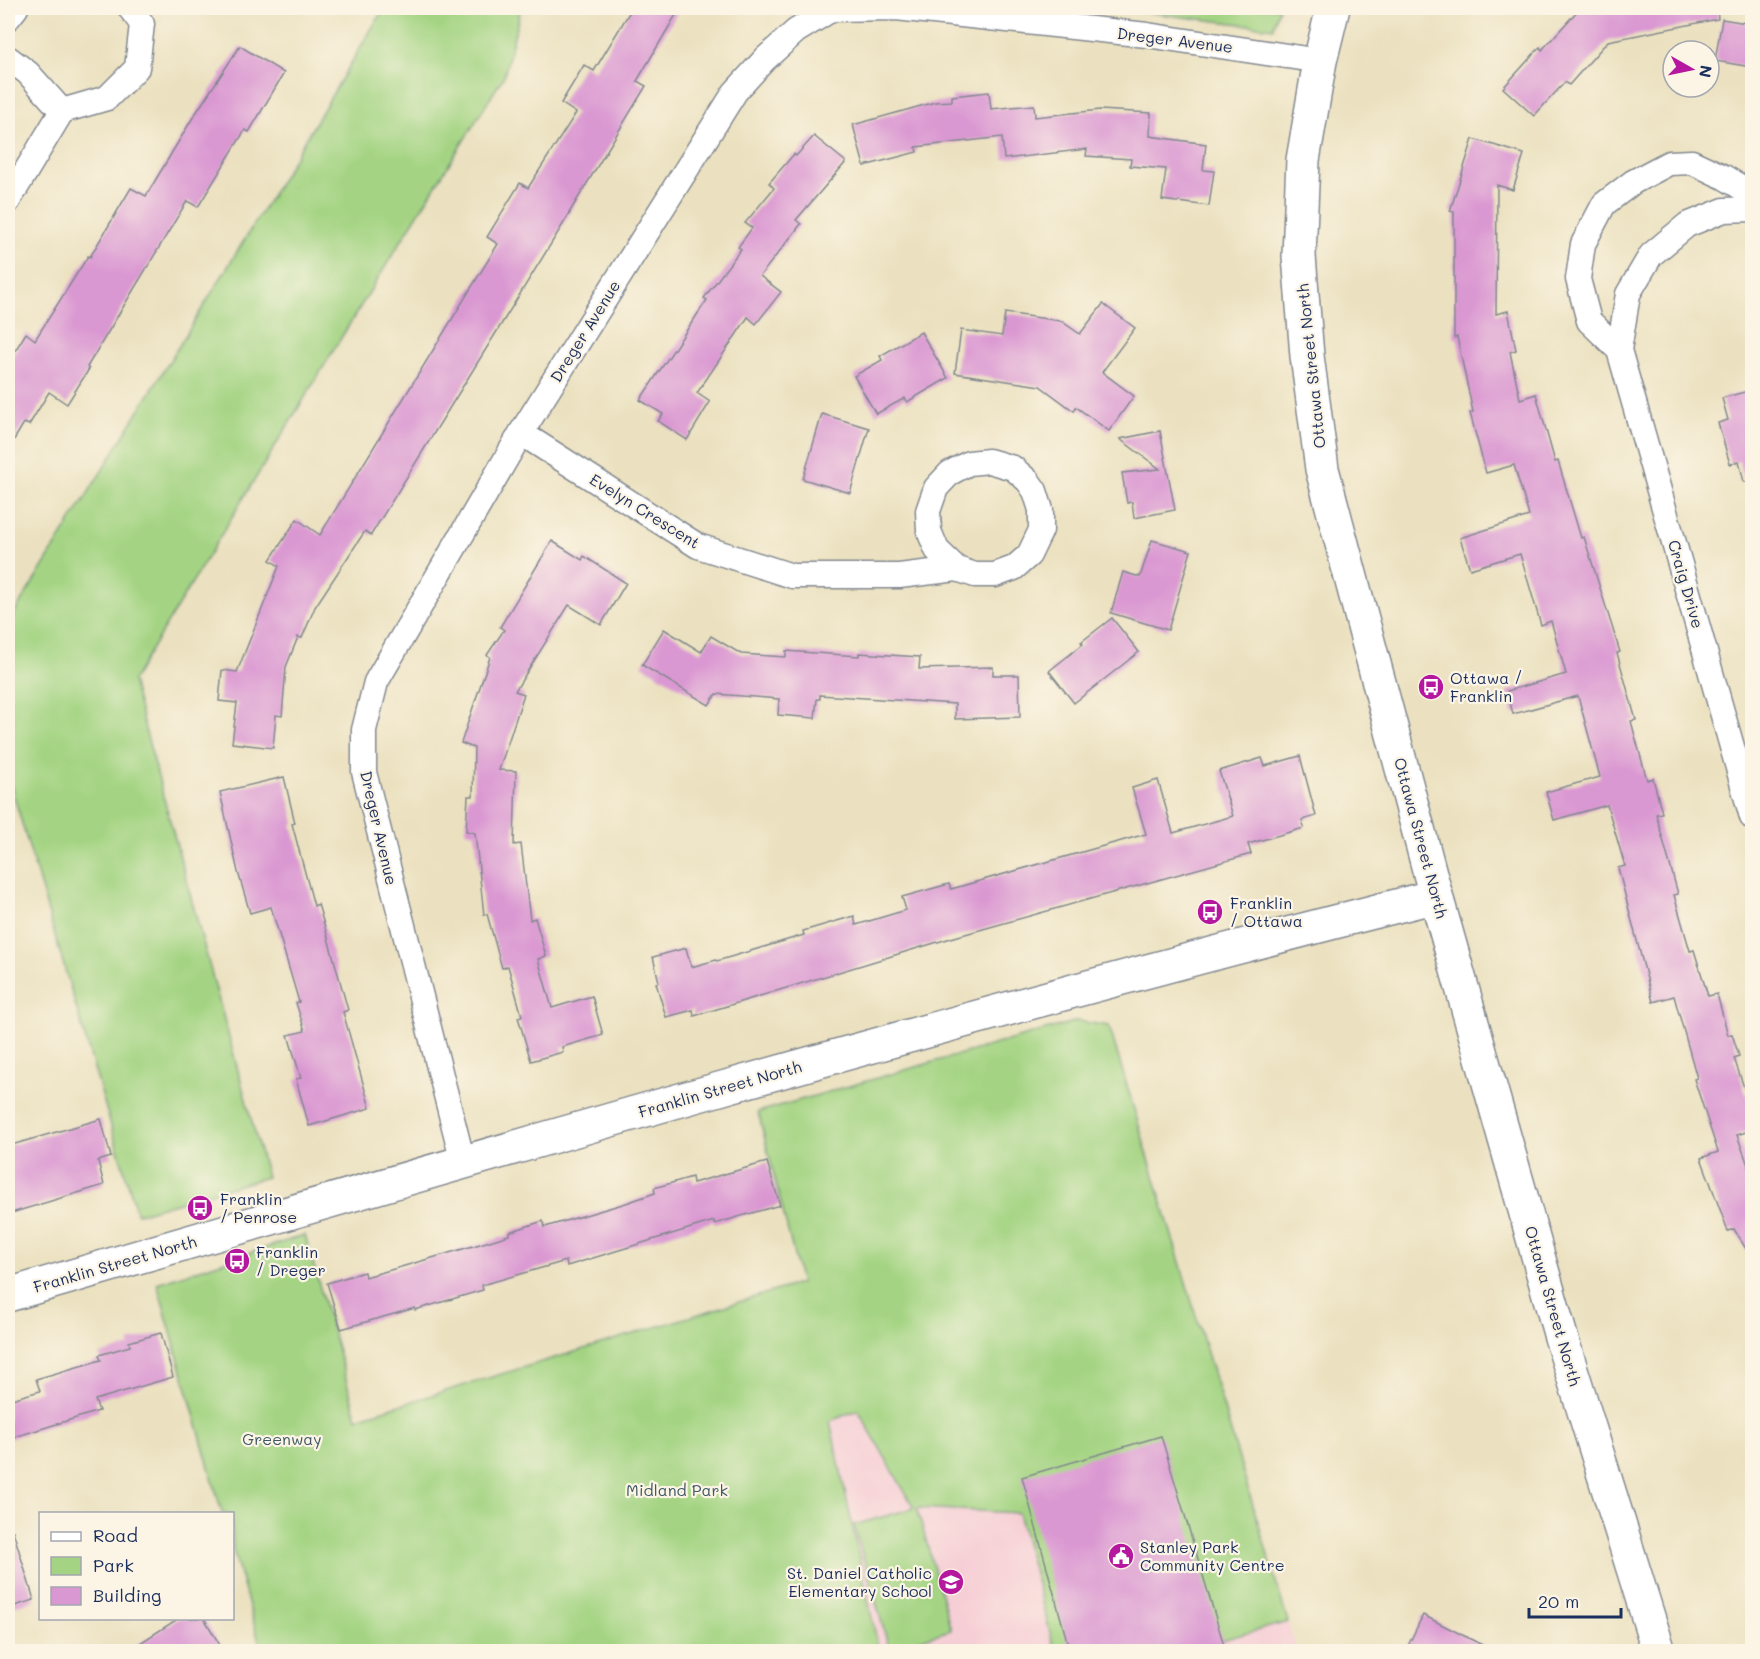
<svg xmlns="http://www.w3.org/2000/svg" width="1760" height="1659" font-family="Mali,sans-serif">
	<rect width="100%" height="100%" fill="#fcf5e5"/>
	<filter id="ink" filterUnits="userSpaceOnUse"><feTurbulence type="fractalNoise" baseFrequency=".0167" numOctaves="2"/><feDisplacementMap in="SourceGraphic" scale="12" xChannelSelector="R" yChannelSelector="G"/><feConvolveMatrix kernelMatrix="1 2 1 2 8 2 1 2 1" color-interpolation-filters="sRGB"/></filter>
	<filter id="wash" filterUnits="userSpaceOnUse"><feTurbulence type="fractalNoise" baseFrequency=".008" numOctaves="4" result="noise"/><feDisplacementMap in="SourceGraphic" scale="24" xChannelSelector="R" yChannelSelector="G"/><feGaussianBlur stdDeviation="1.35" result="paint"/><feColorMatrix in="noise" values="0 0 0 0 0 0 0 0 0 0 0 0 0 0 0 0 0 1.4 0 .05"/><feComposite in="paint" operator="in"/></filter>
	<g filter="url(#wash)">
		<rect width="100%" height="100%" fill="#ebe1c0"/>
		<g fill="#f6cfd6">
			<path d="M858,1410L914,1508L1018,1513L1055,1651H879L830,1420Z"/>
			<path d="M1288,1622L1297,1651L1181,1652Z"/>
		</g>
		<g fill="#a4d483" stroke="#608270" stroke-width="1.5">
			<path d="M384,8H521L504,76L352,320L132,681L267,1177L137,1214L8,776V623L277,187Z"/>
			<path d="M1110,8H1279L1273,28Z"/>
			<path d="M1077,1021L1109,1026L1288,1622L1181,1651H1055L1018,1513L917,1508L951,1630L889,1648L854,1525L914,1508L858,1410L830,1421L879,1651H262L233,1550L232,1514L222,1513L157,1283L305,1235L357,1418L801,1283L758,1112Z"/>
		</g>
		<g id="blocks">
			<g fill="#da98d2">
				<path d="M632,8H680L637,81L646,86L569,213H570L371,535L365,531L315,607L302,638L298,637L286,667L282,716L276,715L273,748L232,743L237,703L219,701L222,670L237,672L279,566L270,560L297,519L320,535L498,244L487,237L520,183L528,188L576,113L561,103L584,65L594,71Z"/>
				<path d="M1580,8H1717L1718,19L1608,41L1569,85L1565,82L1534,116L1503,88L1540,47L1542,50Z"/>
				<path d="M1722,19L1752,24V67L1715,61Z"/>
				<path d="M240,46L284,73L249,132L245,130L198,207L187,201L87,367L89,369L67,404L49,392L29,425L24,423L8,450V362L26,333L35,340L88,256L90,257L131,188L146,196L192,119Z"/>
				<path d="M989,92L991,109L1034,105L1035,117L1100,110L1151,113L1150,136L1206,144L1203,170L1214,171L1209,206L1162,200L1166,169L1130,166L1131,159L1086,156L1087,149L1004,159L1002,137L916,147L917,152L864,166L853,125L935,102L952,101V96Z"/>
				<path d="M814,136L846,162L796,220L801,224L760,276L781,292L756,324L748,317L697,393L710,402L687,440L658,421L663,414L640,400L707,300L704,298L741,249L738,247L752,228L745,223L774,188L769,183L794,154L796,156Z"/>
				<path d="M1473,139L1524,154L1513,190L1497,185L1496,314L1508,311L1516,350L1510,352L1520,399L1536,394L1555,462L1558,461L1581,538L1584,537L1620,652L1617,653L1636,720L1631,721L1647,780L1653,778L1662,813L1656,814L1678,894L1674,895L1690,951L1694,950L1708,996L1717,994L1728,1035L1732,1034L1739,1056L1734,1058L1752,1111V1130L1737,1135L1752,1176V1259L1734,1229L1728,1231L1701,1158L1718,1152L1694,1079L1697,1078L1674,996L1653,1002L1618,868L1625,866L1607,805L1554,820L1546,792L1600,777L1578,696L1513,714L1507,691L1566,674L1551,621L1541,625L1520,554L1470,569L1460,538L1529,516L1514,465L1486,473L1470,413L1473,412L1457,337L1454,338V212L1450,211Z"/>
				<path d="M1103,304L1135,328L1102,372L1134,396L1109,431L1076,407L1074,411L1040,386L955,373L961,330L1002,336L1005,313L1061,321L1080,334Z"/>
				<path d="M921,332L948,378L907,402L905,398L876,414L854,376L882,360L880,356Z"/>
				<path d="M1752,390V481L1744,482L1739,461L1730,464L1718,423L1728,420L1722,398Z"/>
				<path d="M822,414L869,428L850,493L803,479Z"/>
				<path d="M1160,431L1175,510L1134,518L1132,502L1127,503L1122,473L1160,469L1120,439Z"/>
				<path d="M1152,540L1191,551L1168,630L1111,613L1123,572L1140,577Z"/>
				<path d="M552,541L582,560L584,556L626,583L601,625L569,605L515,691L524,694L499,770L516,771L514,845L521,844L530,920L535,918L546,956L538,959L552,1008L592,996L603,1035L562,1047L563,1052L531,1061L518,1017L522,1016L508,966L502,968L487,914L484,915L475,833L466,831L468,796H473L474,748L461,743L490,657L487,655L504,630L500,627Z"/>
				<path d="M1112,618L1139,652L1074,703L1049,671L1083,644L1081,642Z"/>
				<path d="M664,629L701,652L711,636L741,654L786,657V651L859,656V653L920,657L919,669L993,667V675H1019L1020,717L955,719V704L820,695V699H817L815,718L778,715L779,699L716,694L709,705L642,665Z"/>
				<path d="M1300,756L1316,816L1302,820L1304,828L1248,844L1251,854L951,938L694,1016L693,1010L666,1017L656,983L659,982L653,957L686,948L691,967L716,960L717,961L804,935L803,931L854,916L856,925L906,910L902,897L949,884L951,889L1146,834L1132,788L1158,780L1173,833L1233,816L1219,771L1262,758L1265,766Z"/>
				<path d="M284,777L295,823L292,824L314,906L318,904L328,938L348,1010L343,1012L370,1108L309,1126L296,1079L301,1078L288,1035L305,1031L296,1003L299,1002L271,907L250,913L238,872L220,792Z"/>
				<path d="M101,1119L111,1157L98,1161L104,1185L8,1214V1146Z"/>
				<path d="M767,1162L780,1205L714,1224V1221L567,1266L566,1261L482,1285L483,1290L415,1310V1308L341,1329L327,1283L364,1272L365,1277L394,1269L480,1244L509,1235V1232L543,1221L545,1227L626,1203L655,1193L654,1188L692,1177L693,1183Z"/>
				<path d="M161,1333L173,1377L95,1400L99,1411L8,1439V1400L40,1391L36,1379L101,1360L99,1355L130,1346L129,1342Z"/>
				<path d="M1161,1436L1226,1652H1070L1022,1477Z"/>
				<path d="M13,1531L34,1600L8,1608V1532Z"/>
				<path d="M1423,1615L1496,1652H1405Z"/>
				<path d="M179,1618H204L224,1652H126Z"/>
			</g>
		</g>
	</g>
	<g filter="url(#ink)">
		<use href="#blocks" fill-opacity="0" stroke="#83888f" stroke-width="1.5"/>
		<g fill="none" stroke-linecap="round" stroke-linejoin="round">
			<g stroke="#83888f" stroke-width="27">
				<g id="street">
					<path d="M8,18L16,8"/>
					<path d="M8,58L28,73L62,111"/>
					<path d="M8,201L62,111L107,98L137,68L142,24L130,8"/>
					<path d="M1752,209L1724,210L1687,225L1651,255L1628,294L1619,350L1752,817"/>
					<path d="M1619,350L1589,321L1578,279L1583,244L1604,204L1633,182L1669,163L1692,162L1724,177L1752,194"/>
					<path d="M521,433L698,546L792,576H899L957,569L975,575H995L1014,568L1029,555L1041,530V510L1035,491L1028,481L1013,468L989,461L969,463L950,473L936,488L928,511L929,531L937,550L957,569"/>
					<path d="M463,1162L364,772V730L376,682L521,433L735,92L765,59L796,31L832,9L896,8L1147,35L1320,61"/>
				</g>
			</g>
			<g stroke="#83888f" stroke-width="36">
				<g id="secondary">
					<path d="M1333,8L1320,61L1303,160L1299,256L1307,356L1322,469L1436,896L1561,1337L1659,1652"/>
					<path d="M8,1295C482,1156 957,1017 1436,896"/>
				</g>
			</g>
			<use href="#street" stroke="#fff" stroke-width="24"/>
			<use href="#secondary" stroke="#fff" stroke-width="33"/>
		</g>
	</g>
	<defs>
		<g id="bus-disc" transform="scale(1.35)"><circle r="9.5" fill="#b5179e" stroke="#fcf5e5"/><path d="M-5-6H5V4H4V6H2V4H-2V6H-4V4H-5ZM-3.5-4V0h7V-4ZM-3.5 1.2v1.5H-2V1.2ZM2 1.2v1.5H3.5V1.2Z" fill="#fff"/></g>
		<g id="civic-disc" transform="scale(1.35)"><circle r="9.5" fill="#b5179e" stroke="#fcf5e5"/><path d="M-.6-6.5H3V-4.5H.6V-3L4-1V1h2V6H-6V1h2V-1L-.6-3ZM-1.2 2.5V6h2.4V2.5Z" fill="#fff"/></g>
		<g id="school-disc" transform="scale(1.35)"><circle r="9.5" fill="#b5179e" stroke="#fcf5e5"/><path d="M0-5L7-2L0 1L-7-2ZM-4 1L0 2.5L4 1V4Q0 6-4 4Z" fill="#fff"/></g>
	</defs>
	<g fill-rule="evenodd">
		<use href="#bus-disc" x="1431" y="687"/>
		<use href="#bus-disc" x="1210" y="912"/>
		<use href="#bus-disc" x="200" y="1208"/>
		<use href="#bus-disc" x="237" y="1261"/>
		<use href="#civic-disc" x="1121" y="1556"/>
		<use href="#school-disc" x="951" y="1582"/>
	</g>
	<g text-anchor="middle" stroke-width="4.5" stroke-linejoin="round" paint-order="stroke">
		<g font-size="16" fill="#1b2f5e" stroke="#fcf5e5">
			<text transform="translate(1175 40) rotate(7)" y="6">Dreger Avenue</text>
			<text transform="translate(585 331) rotate(-58)" y="6">Dreger Avenue</text>
			<text transform="translate(1311 366) rotate(-96)" y="6">Ottawa Street North</text>
			<text transform="translate(645 511) rotate(32)" y="6">Evelyn Crescent</text>
			<text transform="translate(1686 584) rotate(74)" y="6">Craig Drive</text>
			<text transform="translate(379 828) rotate(77)" y="6">Dreger Avenue</text>
			<text transform="translate(1421 838) rotate(75)" y="6">Ottawa Street North</text>
			<text transform="translate(720 1089) rotate(-16)" y="6">Franklin Street North</text>
			<text transform="translate(115 1264) rotate(-16)" y="6">Franklin Street North</text>
			<text transform="translate(1553 1306) rotate(74)" y="6">Ottawa Street North</text>
		</g>
		<g font-size="16" fill="#1b2f5e" stroke="#fcf5e5" text-anchor="start">
			<text x="1450" y="684">Ottawa /<tspan x="1450" dy="18">Franklin</tspan></text>
			<text x="1230" y="909">Franklin<tspan x="1230" dy="18">/ Ottawa</tspan></text>
			<text x="220" y="1205">Franklin<tspan x="220" dy="18">/ Penrose</tspan></text>
			<text x="256" y="1258">Franklin<tspan x="256" dy="18">/ Dreger</tspan></text>
			<text x="1140" y="1553">Stanley Park<tspan x="1140" dy="18">Community Centre</tspan></text>
			<text x="932" y="1579" text-anchor="end">St. Daniel Catholic<tspan x="932" dy="18">Elementary School</tspan></text>
		</g>
		<g font-size="16" fill="#3d5867" stroke="#fcf5e5">
			<text x="282" y="1445">Greenway</text>
			<text x="677" y="1496">Midland Park</text>
		</g>
	</g>
	<rect width="1760" height="1659" fill="none" stroke="#fcf5e5" stroke-width="30"/>
	<rect x="39" y="1512" width="195" height="108" fill="#fcf5e5" stroke="#a2a6af" stroke-width="1.5"/>
	<rect x="51" y="1532" width="30" height="9" fill="#ffffff" stroke="#a2a6af" stroke-width="1.5"/>
	<text x="93" y="1542" font-size="18" fill="#1b2f5e">Road</text>
	<rect x="51" y="1557" width="30" height="18" fill="#a4d483" stroke="#a2a6af" stroke-width="1.5"/>
	<text x="93" y="1572" font-size="18" fill="#1b2f5e">Park</text>
	<rect x="51" y="1587" width="30" height="18" fill="#da98d2" stroke="#a2a6af" stroke-width="1.5"/>
	<text x="93" y="1602" font-size="18" fill="#1b2f5e">Building</text>
	<g transform="translate(1691 69) rotate(99)"><circle r="28" fill="#fcf5e5" stroke="#a2a6af" stroke-width="1.5"/>
	<path d="M0-4.5L10 22L0 15L-10 22Z" fill="#b5179e"/>
	<text y="-9" font-size="16" font-weight="bold" text-anchor="middle" fill="#1b2f5e">N</text>
	</g>
	<path d="M1529 1608v9h92v-9" fill="none" stroke="#1b2f5e" stroke-width="3"/>
	<text x="1538" y="1608" font-size="18" fill="#1b2f5e" stroke="#fcf5e5" stroke-width="4.5" paint-order="stroke">20 m</text>
</svg>
